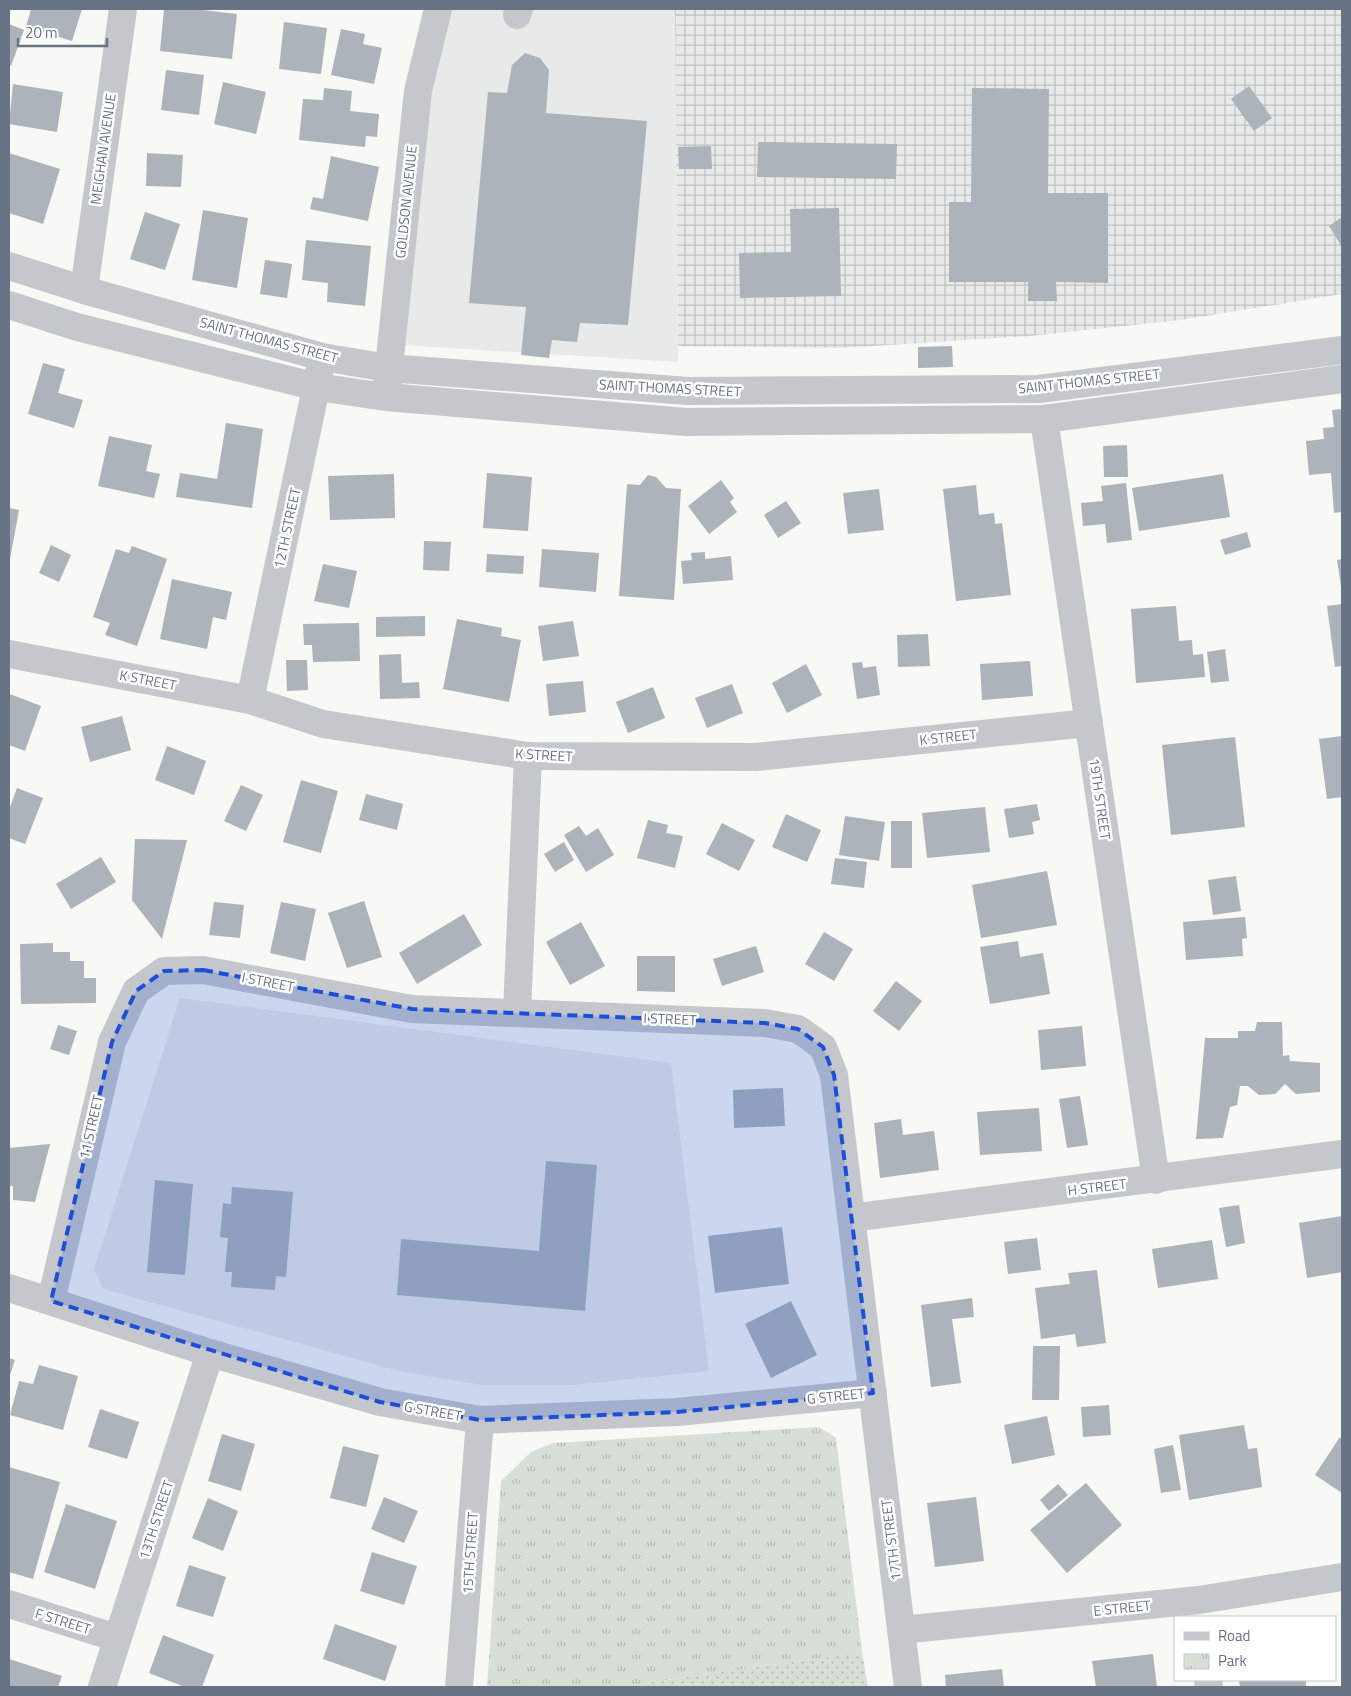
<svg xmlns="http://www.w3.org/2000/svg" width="1351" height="1696" font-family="'Titillium Web',sans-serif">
	<defs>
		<pattern id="industrial-grid" width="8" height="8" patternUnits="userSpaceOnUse" patternTransform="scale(1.25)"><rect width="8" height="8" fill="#e8eae9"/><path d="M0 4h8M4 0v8" fill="none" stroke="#c0c2c2"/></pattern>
		<pattern id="grass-dots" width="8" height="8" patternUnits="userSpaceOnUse" patternTransform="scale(1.25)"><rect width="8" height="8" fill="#d8dfd7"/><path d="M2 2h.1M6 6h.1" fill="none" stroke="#b3b9b4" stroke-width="1.8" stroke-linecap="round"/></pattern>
		<pattern id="park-tufts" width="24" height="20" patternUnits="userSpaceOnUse" patternTransform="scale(1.25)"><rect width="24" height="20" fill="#d8dfd7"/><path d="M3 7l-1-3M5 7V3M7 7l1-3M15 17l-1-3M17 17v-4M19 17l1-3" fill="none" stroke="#b3b9b4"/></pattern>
	</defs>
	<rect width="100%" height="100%" fill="#f8f8f5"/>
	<g fill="#e8eae9">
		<path d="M445,9H675L678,362L401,345L428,81Z"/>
		<path d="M180,998L671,1063L709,1371L574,1385H481L399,1371L103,1289L94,1269Z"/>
	</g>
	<path fill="url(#industrial-grid)" d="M675,9H1342V294L1181,320L1030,336L841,348L678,346Z"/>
	<path fill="url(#grass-dots)" d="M862,1652L868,1687H632V1685Z"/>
	<path fill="url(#park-tufts)" d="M819,1427L836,1438L862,1652L632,1685V1687H487L501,1481L531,1452L553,1443Z"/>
	<g fill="#acb3ba">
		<path d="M31,9H82L72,41L26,27Z"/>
		<path d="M164,9H194L237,14L232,59L160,51Z"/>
		<path d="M284,22L327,28L321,74L279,69Z"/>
		<path d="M9,24L24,30L11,66L9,65Z"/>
		<path d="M341,29L365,34L363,44L382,48L374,84L331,75Z"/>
		<path d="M525,53L540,58L549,70L546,113L647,121L628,325L580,323L577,342L552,340L549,358L521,355L526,307L469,303L488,92L507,93L512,65Z"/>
		<path d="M166,70L204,75L199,115L161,110Z"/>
		<path d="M223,82L266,92L256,134L214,124Z"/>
		<path d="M13,84L63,92L57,132L9,124Z"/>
		<path d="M1249,86L1272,118L1254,131L1231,99Z"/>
		<path d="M324,88L352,91L350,111L379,114L377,137L366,136L365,147L299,140L303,99L323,100Z"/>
		<path d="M972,88L1049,89L1048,193H1108V283L1056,282L1057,301H1028V282H949V202H971Z"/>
		<path d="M758,142L897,144L896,179L757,177Z"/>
		<path d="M711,146L712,169H679L678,147Z"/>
		<path d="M9,153L60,169L43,224L9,213Z"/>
		<path d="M147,153L183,155L181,187L146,186Z"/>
		<path d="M331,156L379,167L368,221L310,209L313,197L323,199Z"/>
		<path d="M839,208L841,296L740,298L739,253L791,252L790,209Z"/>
		<path d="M203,210L248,218L237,288L192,280Z"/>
		<path d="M145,212L180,224L165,270L130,259Z"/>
		<path d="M1342,217V247L1329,226Z"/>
		<path d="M306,240L371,246L365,306L327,302L328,283L302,280Z"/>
		<path d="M265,260L292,264L287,298L260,294Z"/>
		<path d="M952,346L953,367L918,368V347Z"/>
		<path d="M43,363L65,369L58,393L83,400L74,428L28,414Z"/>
		<path d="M1342,409V512L1334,513L1331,473L1309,475L1306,441L1324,439L1323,428L1334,427L1332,410Z"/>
		<path d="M226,423L263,429L252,508L176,497L180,473L217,479Z"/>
		<path d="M109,436L152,445L146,471L160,474L154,498L98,486Z"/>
		<path d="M1127,445L1128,477H1104L1103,446Z"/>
		<path d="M487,473L532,477L528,531L483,528Z"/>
		<path d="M394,474L395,518L330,520L328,476Z"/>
		<path d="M1223,474L1230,517L1139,531L1132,488Z"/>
		<path d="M648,475L656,477L666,488L681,489L674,600L619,596L627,484L640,485Z"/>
		<path d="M721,480L734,498L730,502L737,512L709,534L688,506Z"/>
		<path d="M1126,483L1132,540L1107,543L1105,524L1083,526L1081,503L1103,501L1101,486Z"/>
		<path d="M976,485L979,515L994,513L995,524L1002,523L1011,595L956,601L943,489Z"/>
		<path d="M879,489L884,530L848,534L843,493Z"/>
		<path d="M786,501L801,523L778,538L764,515Z"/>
		<path d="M9,508L19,510L10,559H9Z"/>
		<path d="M1247,532L1251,547L1225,555L1220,540Z"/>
		<path d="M424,541L451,542L449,571L423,570Z"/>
		<path d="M51,545L71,555L59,582L39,573Z"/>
		<path d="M132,546L167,559L137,646L105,635L110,623L93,617L116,549L129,553Z"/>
		<path d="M542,549L599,553L596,592L539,587Z"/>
		<path d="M705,552V559L731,556L733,580L683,584L681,561L692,560L691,553Z"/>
		<path d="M487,554L524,556L523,574L486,572Z"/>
		<path d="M1342,559V586H1341L1337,560Z"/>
		<path d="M323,564L357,571L349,608L314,601Z"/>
		<path d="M172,579L232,592L226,620L213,617L207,649L160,639Z"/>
		<path d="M1342,604V666L1335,667L1327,606Z"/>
		<path d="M1176,606L1179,641L1192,640L1193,655L1203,654L1205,677L1136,683L1131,609Z"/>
		<path d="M425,616V636L376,637V617Z"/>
		<path d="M457,619L502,628L501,636L521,640L509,702L443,689Z"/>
		<path d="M573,621L579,656L543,661L538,626Z"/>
		<path d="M359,623L360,661L313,662L312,645H304L303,624Z"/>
		<path d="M928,634L930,666L898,667L897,635Z"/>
		<path d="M1225,649L1229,681L1211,683L1207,652Z"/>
		<path d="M401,654L402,683L419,682L420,698L380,699L379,655Z"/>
		<path d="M286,660H307L308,690L287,691Z"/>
		<path d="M1030,661L1033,696L982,700L980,664Z"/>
		<path d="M862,662L863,668L876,666L880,695L857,699L852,663Z"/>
		<path d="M806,664L822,695L787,713L772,683Z"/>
		<path d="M583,681L586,712L549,716L546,684Z"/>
		<path d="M732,684L743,713L707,728L695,698Z"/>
		<path d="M653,687L665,718L628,733L616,702Z"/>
		<path d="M10,694L41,706L25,751L9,745Z"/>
		<path d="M122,716L131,750L90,762L81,727Z"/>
		<path d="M1342,736V797L1327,799L1319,739Z"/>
		<path d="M1235,737L1245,827L1171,835L1162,745Z"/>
		<path d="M167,746L206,761L194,795L155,780Z"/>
		<path d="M301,780L338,791L321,853L283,842Z"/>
		<path d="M241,785L263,795L246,831L224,821Z"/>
		<path d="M17,788L43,798L25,844L9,838V810Z"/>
		<path d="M366,794L403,804L397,830L359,820Z"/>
		<path d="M1037,804L1040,820L1032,822L1034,834L1009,838L1004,809Z"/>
		<path d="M985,807L990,852L927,858L922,813Z"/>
		<path d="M786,814L821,830L807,862L772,847Z"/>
		<path d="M845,816L885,822L879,861L839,855Z"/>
		<path d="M648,820L668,825L666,833L683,836L675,868L637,858Z"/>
		<rect x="891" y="821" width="21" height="47"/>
		<path d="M722,823L755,840L739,871L706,854Z"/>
		<path d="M579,826L586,836L598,828L614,855L586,872L564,835Z"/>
		<path d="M135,839L187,840L162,939L132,900Z"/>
		<path d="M564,842L574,860L555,872L544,854Z"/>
		<path d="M101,857L116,882L71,909L56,884Z"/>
		<path d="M835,858L867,862L864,888L831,884Z"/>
		<path d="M1047,871L1057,925L981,938L972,885Z"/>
		<path d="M1236,876L1241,911L1213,915L1208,880Z"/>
		<path d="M364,901L382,957L347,968L328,913Z"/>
		<path d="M214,902L244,905L240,938L209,935Z"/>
		<path d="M281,902L316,909L305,961L270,953Z"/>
		<path d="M464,914L482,945L417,984L399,953Z"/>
		<path d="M1245,917L1247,938L1242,939L1243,956L1186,960L1183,922Z"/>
		<path d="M581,922L605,966L570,985L546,942Z"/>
		<path d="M824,932L853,949L834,981L805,964Z"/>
		<path d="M1018,941L1020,957L1043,953L1050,994L990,1004L980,947Z"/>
		<path d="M53,943V952H70V961H84V978H96V1003L21,1004L20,944Z"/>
		<path d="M756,946L764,972L722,986L713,959Z"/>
		<path d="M637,956H675V992L637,991Z"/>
		<path d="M896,981L922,1001L899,1031L873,1011Z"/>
		<path d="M1257,1022H1282L1283,1056L1289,1055L1290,1061L1320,1063V1092L1296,1094L1285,1084L1275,1094L1259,1095L1248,1086H1240L1237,1105L1230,1107L1223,1138L1196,1139L1205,1038H1238V1031H1255Z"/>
		<path d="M58,1025L77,1031L69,1055L50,1049Z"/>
		<path d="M1082,1026L1086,1066L1041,1070L1038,1030Z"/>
		<path d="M783,1088L785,1126L734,1128L733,1090Z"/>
		<path d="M1080,1096L1088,1145L1067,1148L1059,1099Z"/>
		<path d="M1039,1108L1042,1151L980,1155L977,1112Z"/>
		<path d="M901,1119L903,1135L934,1131L939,1170L880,1178L874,1123Z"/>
		<path d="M50,1144L35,1202L13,1200V1186H9V1148Z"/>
		<path d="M546,1161L597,1165L585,1311L397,1295L401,1239L539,1251Z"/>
		<path d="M155,1180L193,1184L185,1275L147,1272Z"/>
		<path d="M232,1187L293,1192L286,1277L276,1276L275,1290L231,1287L232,1272H225L228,1238L220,1237L223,1203L231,1204Z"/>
		<path d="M1239,1205L1245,1243L1226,1247L1219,1208Z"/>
		<path d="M1342,1216V1272L1307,1278L1299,1223Z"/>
		<path d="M782,1227L789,1284L715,1293L708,1236Z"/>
		<path d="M1037,1238L1041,1270L1008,1274L1004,1242Z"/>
		<path d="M1212,1240L1218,1279L1158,1288L1152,1249Z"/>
		<path d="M1097,1270L1106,1343L1077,1347L1075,1334L1041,1339L1035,1288L1070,1284L1068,1273Z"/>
		<path d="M972,1298L974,1317L952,1319L961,1383L931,1387L921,1305Z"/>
		<path d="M791,1301L817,1355L771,1378L745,1324Z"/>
		<path d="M1033,1346H1060L1059,1400H1032Z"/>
		<path d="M9,1358L15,1360L9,1378Z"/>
		<path d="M39,1365L78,1376L63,1430L10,1415L19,1381L33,1384Z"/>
		<path d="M1109,1405L1111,1435L1083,1437L1081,1407Z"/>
		<path d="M100,1409L139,1422L127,1459L88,1447Z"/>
		<path d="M1047,1416L1055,1455L1012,1464L1004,1425Z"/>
		<path d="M1244,1425L1248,1449L1257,1448L1262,1487L1189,1500L1179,1435Z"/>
		<path d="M222,1434L255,1444L241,1491L208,1481Z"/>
		<path d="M1340,1437L1342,1439V1493L1315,1475Z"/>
		<path d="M1173,1445L1181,1490L1161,1493L1154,1449Z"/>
		<path d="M343,1446L379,1455L366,1507L330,1498Z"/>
		<path d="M9,1467L60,1482L33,1579L9,1572Z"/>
		<path d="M1086,1483L1122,1525L1067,1573L1030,1530Z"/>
		<path d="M1058,1484L1068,1495L1049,1511L1040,1500Z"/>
		<path d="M384,1497L418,1511L404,1543L371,1529Z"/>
		<path d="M976,1497L984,1561L935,1567L927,1503Z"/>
		<path d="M208,1498L238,1511L223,1551L192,1538Z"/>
		<path d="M66,1504L117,1521L95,1589L44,1572Z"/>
		<path d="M372,1552L417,1566L404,1605L360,1591Z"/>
		<path d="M189,1565L226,1577L213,1617L176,1606Z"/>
		<path d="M335,1624L397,1646L385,1681L323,1659Z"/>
		<path d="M163,1635L214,1655L202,1687H185L149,1673Z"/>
		<path d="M1153,1654L1157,1687H1096L1092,1661Z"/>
		<path d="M9,1659L62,1676L58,1687H9Z"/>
		<path d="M1002,1669L1004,1687H946L945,1675Z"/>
		<path d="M1248,1680H1306V1687H1240L1239,1681Z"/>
	</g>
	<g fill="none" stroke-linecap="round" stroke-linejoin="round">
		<g stroke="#c4c7cb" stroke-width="28">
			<path d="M517,15L519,9"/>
			<path d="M9,266L84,290L322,357L388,368L688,391L1039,389L1342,350"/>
			<path d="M84,290L123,9"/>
			<path d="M9,305L77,327L317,387L386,397L686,422L1044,419L1342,379"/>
			<path d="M387,386L418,91L438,9"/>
			<path d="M1044,419L1156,1180"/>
			<path d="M9,654L250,700L323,724L528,756L756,757L1089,723"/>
			<path d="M250,700L320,369"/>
			<path d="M517,1013L528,756"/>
			<path d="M851,1218L1342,1154"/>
			<path d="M9,1288L210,1353L380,1402L480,1420L677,1412L873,1393"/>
			<path d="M51,1301L112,1042L136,991L164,971L203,970L412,1009L765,1023L798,1029L823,1047L834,1075L908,1687"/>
			<path d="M9,1604L117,1638"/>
			<path d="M901,1630L1199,1600L1342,1577"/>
			<path d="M1208,1680L1209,1687"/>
			<path d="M102,1687L210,1353"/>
			<path d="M459,1687L480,1420"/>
		</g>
	</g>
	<path fill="#1d4ed8" fill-opacity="0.2" stroke="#1d4ed8" stroke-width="4" stroke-dasharray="10 6" stroke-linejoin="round" d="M203,970L412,1009L765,1023L798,1029L823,1047L834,1075L873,1393L677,1412L480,1420L380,1402L51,1301L112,1042L136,991L164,971Z"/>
	<g text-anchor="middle" stroke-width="5" stroke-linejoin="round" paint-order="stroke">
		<g font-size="14" fill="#687485" stroke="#fff">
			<text transform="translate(103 149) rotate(-82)" y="5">MEIGHAN AVENUE</text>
			<text transform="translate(406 202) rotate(-84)" y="5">GOLDSON AVENUE</text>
			<text transform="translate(269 340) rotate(15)" y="5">SAINT THOMAS STREET</text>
			<text transform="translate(1089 381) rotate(-6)" y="5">SAINT THOMAS STREET</text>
			<text transform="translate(670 388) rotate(3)" y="5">SAINT THOMAS STREET</text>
			<text transform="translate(287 528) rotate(-78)" y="5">12TH STREET</text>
			<text transform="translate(148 680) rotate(11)" y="5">K STREET</text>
			<text transform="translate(948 737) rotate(-6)" y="5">K STREET</text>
			<text transform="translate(544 755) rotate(3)" y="5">K STREET</text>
			<text transform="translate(1100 799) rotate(82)" y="5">19TH STREET</text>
			<text transform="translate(268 982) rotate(11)" y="5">I STREET</text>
			<text transform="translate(670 1019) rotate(2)" y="5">I STREET</text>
			<text transform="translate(91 1127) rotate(-77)" y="5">11 STREET</text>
			<text transform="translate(1097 1187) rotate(-7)" y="5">H STREET</text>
			<text transform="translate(836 1396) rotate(-6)" y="5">G STREET</text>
			<text transform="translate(433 1411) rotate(10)" y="5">G STREET</text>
			<text transform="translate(156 1520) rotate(-72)" y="5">13TH STREET</text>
			<text transform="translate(891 1540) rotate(-97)" y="5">17TH STREET</text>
			<text transform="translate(470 1553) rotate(-86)" y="5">15TH STREET</text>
			<text transform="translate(1122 1608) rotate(-6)" y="5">E STREET</text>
			<text transform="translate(63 1621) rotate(17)" y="5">F STREET</text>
		</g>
	</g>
	<rect width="1351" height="1696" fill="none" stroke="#687485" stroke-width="20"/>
	<rect x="1174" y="1616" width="162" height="65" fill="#ffffff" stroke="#c3c7ce"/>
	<rect x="1184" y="1632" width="25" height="8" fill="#c4c7cb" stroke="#c3c7ce"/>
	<text x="1218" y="1641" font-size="15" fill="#687485">Road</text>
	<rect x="1184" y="1654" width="25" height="15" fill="url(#park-tufts)" stroke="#c3c7ce"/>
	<text x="1218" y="1666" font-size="15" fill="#687485">Park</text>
	<path d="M18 38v8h89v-8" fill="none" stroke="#687485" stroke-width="2.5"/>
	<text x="25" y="38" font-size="15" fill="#687485" stroke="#ffffff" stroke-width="4" paint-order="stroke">20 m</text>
</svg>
